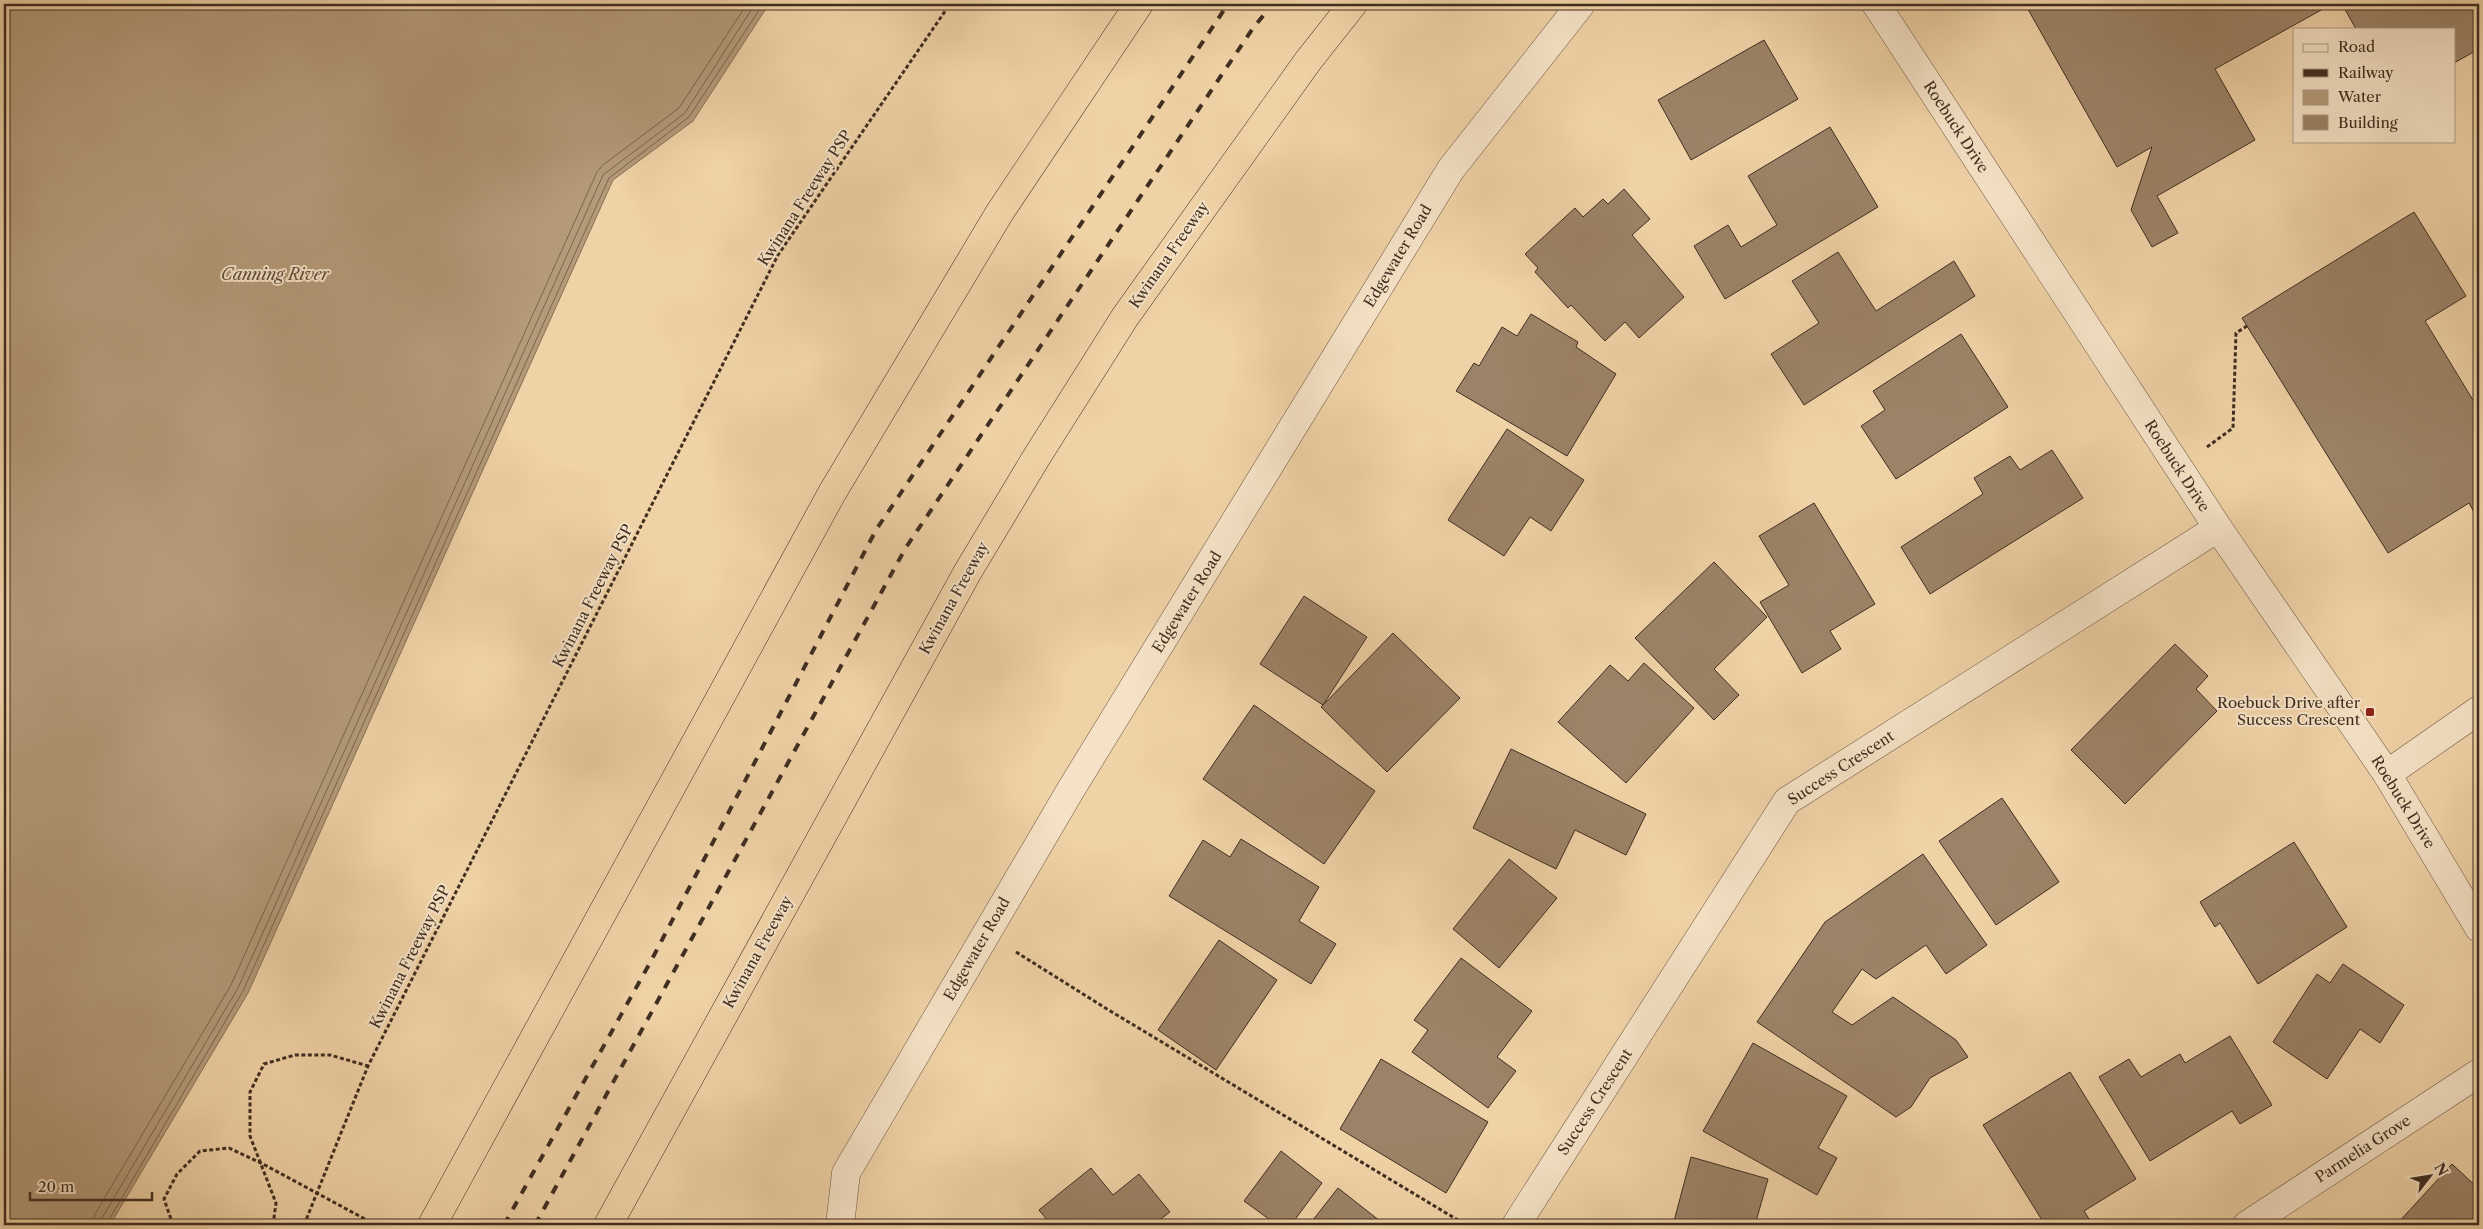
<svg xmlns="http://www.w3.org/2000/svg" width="2483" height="1229" font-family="'Libre Caslon Text',serif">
	<rect width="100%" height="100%" fill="#f0d2a7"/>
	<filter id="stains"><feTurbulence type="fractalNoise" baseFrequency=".004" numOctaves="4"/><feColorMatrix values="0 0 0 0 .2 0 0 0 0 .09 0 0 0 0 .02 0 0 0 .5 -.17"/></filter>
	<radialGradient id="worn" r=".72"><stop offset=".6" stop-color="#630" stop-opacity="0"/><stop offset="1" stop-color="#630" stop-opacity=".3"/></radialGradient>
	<path fill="#b49a79" stroke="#866f56" d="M4,4H769L693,121L613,180L248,993L110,1225H4Z"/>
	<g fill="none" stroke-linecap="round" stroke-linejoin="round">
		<g stroke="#7a644d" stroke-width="1">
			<path d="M92,1225L95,1214L231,985L597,172L603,165L679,108L747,4"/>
			<path d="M100,1225L102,1218L238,988L603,175L685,113L755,4"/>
			<path d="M106,1225L243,991L609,178L689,117L763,4"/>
		</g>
	</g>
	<g fill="#9c8367" stroke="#402e21">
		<path d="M2025,4H2332L2215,69L2255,140L2157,196L2178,233L2152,247L2131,210L2152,147L2117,167Z"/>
		<path d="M2342,4H2479V49L2454,63V29H2356Z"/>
		<path d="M1764,40L1798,99L1691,160L1658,100Z"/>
		<path d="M1830,127L1878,207L1725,299L1694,246L1728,225L1741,247L1777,225L1748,176Z"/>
		<path d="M1624,189L1650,219L1632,235L1684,297L1639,338L1625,322L1605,341L1571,305L1568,308L1535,272L1538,268L1525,254L1575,208L1583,217L1603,199L1608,204Z"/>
		<path d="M2414,212L2466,296L2425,321L2479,410V521L2469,503L2388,553L2242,318Z"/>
		<path d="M1838,252L1876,311L1954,261L1975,296L1804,405L1771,354L1819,323L1792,281Z"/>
		<path d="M1531,314L1578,342L1576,347L1616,374L1567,456L1456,391L1474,363L1479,366L1502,327L1517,336Z"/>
		<path d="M1961,334L2008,407L1896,479L1861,426L1885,410L1873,391Z"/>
		<path d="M1507,429L1584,480L1551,531L1530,517L1504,556L1448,520Z"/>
		<path d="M2052,450L2083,498L1930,594L1901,547L1983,494L1974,478L2010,456L2020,470Z"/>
		<path d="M1814,503L1875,604L1830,631L1841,649L1802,673L1760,602L1789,585L1759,536Z"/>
		<path d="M1714,562L1767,617L1714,669L1739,695L1714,720L1635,638Z"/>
		<path d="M1304,596L1367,637L1323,705L1260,664Z"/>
		<path d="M1393,633L1460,698L1387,772L1321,707Z"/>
		<path d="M2175,644L2208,676L2196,689L2217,711L2125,804L2071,750Z"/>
		<path d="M1644,663L1694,708L1626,783L1558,722L1610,665L1628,681Z"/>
		<path d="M1254,705L1375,791L1324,864L1203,779Z"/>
		<path d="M1511,749L1646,814L1626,855L1575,830L1556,869L1473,828Z"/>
		<path d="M2002,798L2059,882L1996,925L1939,841Z"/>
		<path d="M1241,839L1319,887L1299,921L1336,944L1311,984L1169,896L1203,840L1230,857Z"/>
		<path d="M2294,842L2347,927L2258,984L2220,923L2215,927L2200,902Z"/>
		<path d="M1923,854L1987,945L1946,974L1926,945L1876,979L1862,969L1832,1012L1852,1025L1893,997L1956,1040L1968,1057L1930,1078L1911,1107L1896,1117L1757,1022L1825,922Z"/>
		<path d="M1509,859L1557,898L1499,968L1453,929Z"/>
		<path d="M1219,940L1277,980L1216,1070L1158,1030Z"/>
		<path d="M1461,958L1532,1011L1497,1057L1516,1071L1488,1108L1412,1052L1428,1030L1414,1020Z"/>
		<path d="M2343,964L2404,1005L2380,1043L2360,1029L2327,1079L2273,1042L2317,974L2330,983Z"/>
		<path d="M2230,1036L2272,1105L2240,1124L2232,1111L2150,1161L2099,1077L2129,1059L2141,1077L2180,1054L2185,1063Z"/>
		<path d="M1753,1043L1847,1096L1818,1148L1837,1158L1817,1195L1703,1131Z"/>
		<path d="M1381,1059L1488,1122L1446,1193L1340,1129Z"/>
		<path d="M2070,1072L2136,1179L2084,1211L2093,1225H2045L1983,1125Z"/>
		<path d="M1281,1151L1322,1183L1291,1225H1277L1244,1201Z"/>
		<path d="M1691,1157L1768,1179L1755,1225H1673Z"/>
		<path d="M2452,1164L2479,1189V1225H2396Z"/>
		<path d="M1091,1168L1113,1195L1139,1174L1170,1212L1153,1225H1051L1039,1210Z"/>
		<path d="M1338,1188L1380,1221L1377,1225H1309Z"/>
	</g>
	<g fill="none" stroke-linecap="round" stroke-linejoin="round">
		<g stroke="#6c5742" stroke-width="29">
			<g id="minor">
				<path d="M1876,4L2218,528L2387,774L2479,928"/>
				<path d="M2387,774L2479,710"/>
				<path d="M840,1225L846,1173L1070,791L1451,169L1581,4"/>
				<path d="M1516,1225L1787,801L2218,528"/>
				<path d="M2247,1225L2479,1073"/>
			</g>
		</g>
		<g stroke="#402e21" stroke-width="29">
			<g id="highway">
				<path d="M432,1225L832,493L1000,212L1139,4"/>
				<path d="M608,1225L967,573L1036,458L1125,317L1308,61L1353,4"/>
			</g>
		</g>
		<g stroke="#402e21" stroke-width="3" stroke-dasharray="4 2.5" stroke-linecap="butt">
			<path d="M2207,447L2233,428L2236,333L2247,326"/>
			<path d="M1016,952L1107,1009L1466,1225"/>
			<path d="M273,1225L276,1203L250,1136V1092L264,1064L295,1055H330L368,1066"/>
			<path d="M304,1225L368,1066L778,255L950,4"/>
		</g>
		<use href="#minor" stroke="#f5e2c6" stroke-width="28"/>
		<use href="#highway" stroke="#f0d2a7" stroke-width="28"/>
		<g stroke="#402e21" stroke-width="4" stroke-dasharray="9 9" stroke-linecap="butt">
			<path d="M504,1225L651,961L876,530L1228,4"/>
			<path d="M535,1225L905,549L1253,28L1273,4"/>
		</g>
		<path stroke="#402e21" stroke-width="3" stroke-dasharray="4 2.5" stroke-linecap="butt" d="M173,1225L164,1199L177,1174L200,1151L229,1148L263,1164L376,1225"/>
	</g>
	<rect fill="#8f2418" stroke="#f5e2c6" stroke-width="2" x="2365" y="707" width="10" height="10" rx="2.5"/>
	<g text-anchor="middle" stroke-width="4" stroke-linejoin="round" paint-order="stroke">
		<g font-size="15" fill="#402e21" stroke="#f5e2c6">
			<text transform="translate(1956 127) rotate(57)" y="5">Roebuck Drive</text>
			<text transform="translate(805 198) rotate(-57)" y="5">Kwinana Freeway PSP</text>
			<text transform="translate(1169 255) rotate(-55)" y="5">Kwinana Freeway</text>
			<text transform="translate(1398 256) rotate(-59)" y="5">Edgewater Road</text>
			<text transform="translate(2177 466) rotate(57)" y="5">Roebuck Drive</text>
			<text transform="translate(593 596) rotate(-63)" y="5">Kwinana Freeway PSP</text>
			<text transform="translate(954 598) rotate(-61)" y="5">Kwinana Freeway</text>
			<text transform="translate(1187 602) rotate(-58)" y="5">Edgewater Road</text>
			<text transform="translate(1841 768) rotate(-33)" y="5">Success Crescent</text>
			<text transform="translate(2403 802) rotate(58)" y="5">Roebuck Drive</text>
			<text transform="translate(977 949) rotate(-60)" y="5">Edgewater Road</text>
			<text transform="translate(758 952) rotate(-61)" y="5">Kwinana Freeway</text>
			<text transform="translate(410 957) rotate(-63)" y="5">Kwinana Freeway PSP</text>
			<text transform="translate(1595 1102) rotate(-57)" y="5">Success Crescent</text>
			<text transform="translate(2363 1149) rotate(-33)" y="5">Parmelia Grove</text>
		</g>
		<g font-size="15" fill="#402e21" stroke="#f5e2c6" text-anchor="end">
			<text x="2360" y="708">Roebuck Drive after<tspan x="2360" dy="17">Success Crescent</tspan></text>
		</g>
		<g font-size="16" font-style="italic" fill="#5d4937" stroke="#f5e2c6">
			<text x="275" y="280">Canning River</text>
		</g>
	</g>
	<rect width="2483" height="1229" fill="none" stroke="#f0d2a7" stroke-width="20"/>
	<rect x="5" y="5" width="2473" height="1219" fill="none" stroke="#402e21" stroke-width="2.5"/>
	<rect x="10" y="10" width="2463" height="1209" fill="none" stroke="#402e21"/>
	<rect x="2293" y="28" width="162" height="115" fill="#f5e2c6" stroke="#ad9a84"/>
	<rect x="2303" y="44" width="25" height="8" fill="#f5e2c6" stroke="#ad9a84"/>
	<text x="2338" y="52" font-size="15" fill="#402e21">Road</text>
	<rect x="2303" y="69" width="25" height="8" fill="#402e21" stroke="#ad9a84"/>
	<text x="2338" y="78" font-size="15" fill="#402e21">Railway</text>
	<rect x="2303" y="90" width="25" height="15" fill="#b49a79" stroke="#ad9a84"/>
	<text x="2338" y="102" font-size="15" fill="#402e21">Water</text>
	<rect x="2303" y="115" width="25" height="15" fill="#9c8367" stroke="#ad9a84"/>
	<text x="2338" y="128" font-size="15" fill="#402e21">Building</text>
	<g transform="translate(2430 1176) rotate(59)" stroke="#f5e2c6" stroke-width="4" paint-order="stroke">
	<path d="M0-4L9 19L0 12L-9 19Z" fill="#402e21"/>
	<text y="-8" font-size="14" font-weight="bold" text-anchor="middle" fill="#402e21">N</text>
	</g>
	<path d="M30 1192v8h122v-8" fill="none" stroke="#402e21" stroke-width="2.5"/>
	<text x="38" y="1192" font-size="15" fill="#402e21" stroke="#f5e2c6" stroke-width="4" paint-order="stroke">20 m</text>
	<rect width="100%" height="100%" filter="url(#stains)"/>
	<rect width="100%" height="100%" fill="url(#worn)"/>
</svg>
